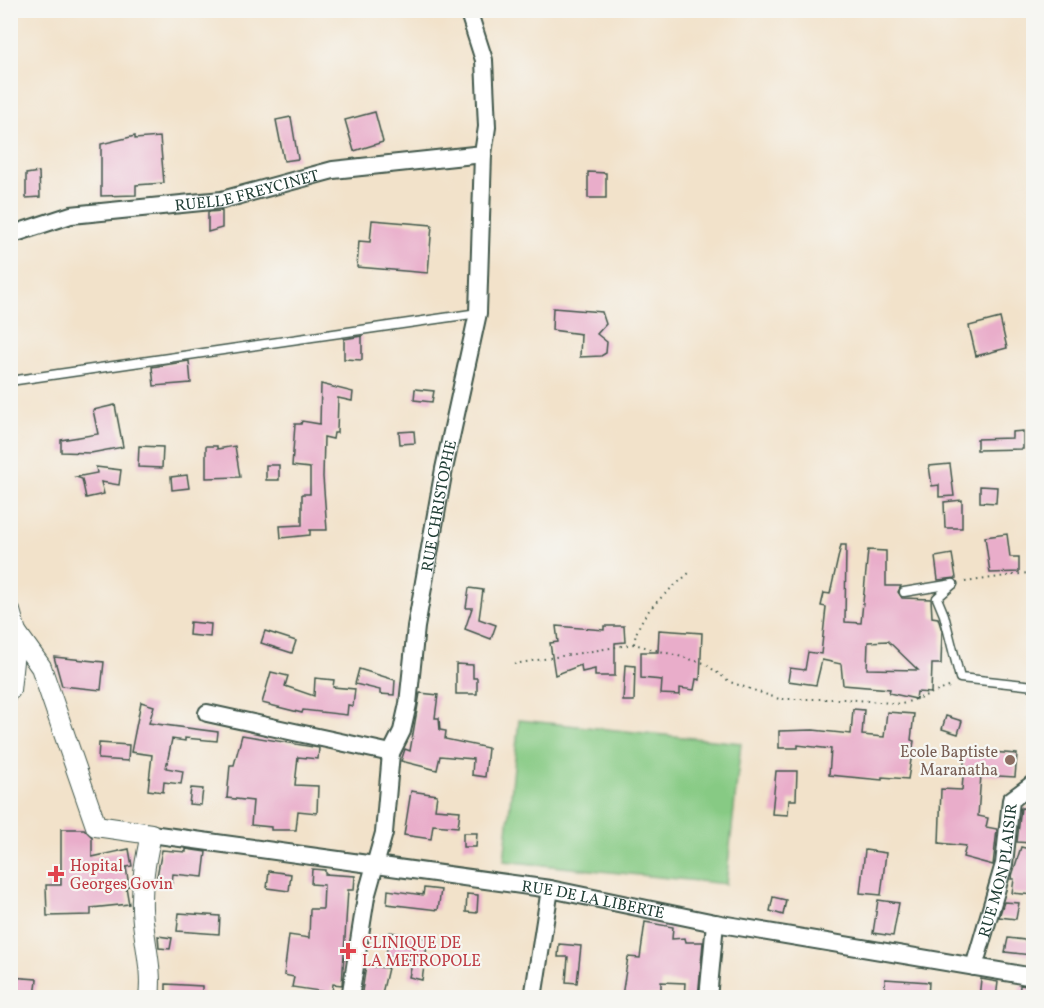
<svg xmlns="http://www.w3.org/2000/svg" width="1044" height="1008" font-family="Vollkorn,serif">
	<rect width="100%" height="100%" fill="#f6f6f2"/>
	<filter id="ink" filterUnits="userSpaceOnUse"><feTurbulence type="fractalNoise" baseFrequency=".0167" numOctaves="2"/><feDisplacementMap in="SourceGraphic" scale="12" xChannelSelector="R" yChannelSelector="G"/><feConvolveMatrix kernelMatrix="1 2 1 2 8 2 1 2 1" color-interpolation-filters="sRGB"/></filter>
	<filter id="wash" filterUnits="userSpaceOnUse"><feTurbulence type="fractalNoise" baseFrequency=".008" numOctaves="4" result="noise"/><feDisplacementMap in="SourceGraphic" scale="24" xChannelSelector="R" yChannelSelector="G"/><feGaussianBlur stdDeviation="1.35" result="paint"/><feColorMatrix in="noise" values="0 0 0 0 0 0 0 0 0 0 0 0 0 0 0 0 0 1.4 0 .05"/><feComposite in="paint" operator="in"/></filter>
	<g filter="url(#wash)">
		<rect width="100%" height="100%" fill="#f2e2ca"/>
		<path fill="#87ca84" stroke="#53845c" stroke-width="1.5" d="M519,720L741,743L726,884L504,861Z"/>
		<g id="blocks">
			<g fill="#e9adca" fill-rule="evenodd">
				<path d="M375,112L383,142L354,151L345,120Z"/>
				<path d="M291,117L298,159L284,161L276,120Z"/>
				<path d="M135,136V139L160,137L164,183L136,185V195L101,196V144Z"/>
				<path d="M39,172L40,197L26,198V174Z"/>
				<path d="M588,172L606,173V198H588Z"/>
				<path d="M222,211V228L208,232V212Z"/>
				<path d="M372,220L432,225L428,273L357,267L359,241L370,242Z"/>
				<path d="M553,308L602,312L606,324L597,334L607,342L606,353L601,356L580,357L581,334L552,330Z"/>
				<path d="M1000,318L1007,348L976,356L969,326Z"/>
				<path d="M362,336V360L344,359V339Z"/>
				<path d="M189,361L191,383L154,386L152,367Z"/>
				<path d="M321,384L353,392L352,401L338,398L337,433H334L333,439L324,437L323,477L327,530H310V535L281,538L280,526L302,525V494H310V468L292,466L295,424H301L302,421L320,424Z"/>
				<path d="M415,389L434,391L432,402L414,400Z"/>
				<path d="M115,405L123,447L91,453L61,452V440L98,434L93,410Z"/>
				<path d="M414,431L415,443L400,444L399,432Z"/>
				<path d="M1023,431V449L977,450V439L1012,438V432Z"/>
				<path d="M139,446L163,447L162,468L138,467Z"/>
				<path d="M206,446H217V449L235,446L240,477L206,478Z"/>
				<path d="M950,464L954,496L939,497V485L932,486L929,466Z"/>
				<rect x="266" y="465" width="13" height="15"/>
				<path d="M96,467L121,470L119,485L101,482L104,494L86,498L82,479L76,477L97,473Z"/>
				<path d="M187,475L189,488L172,490L171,477Z"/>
				<path d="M980,486L997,487L996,503L980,502Z"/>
				<path d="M962,500V528H945L944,502Z"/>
				<path d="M1007,534L1010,557H1019V572L990,573L985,537Z"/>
				<path d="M841,545H846L845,622L861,623L868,550L886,551V586H901L898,592L902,598L931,599L932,617L938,618L942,631L941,664H932L931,693L917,692L916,699L889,693L890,689L843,685L841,664L822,660L816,685L788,681L790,668L805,670L808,652L821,654L826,607L821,606L824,593L830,594ZM888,641L918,670L867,669L868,642Z"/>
				<path d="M952,554L956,578L938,580L935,557Z"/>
				<path d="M469,588L483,590L479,619L496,625L491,639L465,629L472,608H466Z"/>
				<path d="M190,622L211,624L210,637L189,635Z"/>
				<path d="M556,626L604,630V626H624L625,642L615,643V676H595V669L582,672L581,665L555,675L550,643L558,642Z"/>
				<path d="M659,630L702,633L700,680L696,679L694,690L680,688V695L661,694L662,680L641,678V652H658Z"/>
				<path d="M265,631L296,641L292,653L261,643Z"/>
				<path d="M54,657L104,662L101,690L62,686Z"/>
				<path d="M456,664L473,665V678H477V694H456Z"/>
				<path d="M625,665L635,666L634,701H623Z"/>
				<path d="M359,669L395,680L394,695L380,694V690L355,684Z"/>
				<path d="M271,672L288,676L285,686L314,696L315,678L334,680L333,687L355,689L353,706L348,705L347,715L303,710L302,713L262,703Z"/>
				<path d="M420,693L438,695L435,718H439L440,730L446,731L445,739L488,748L485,777L472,775L473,759L440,756L437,770L401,761L405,749L410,751Z"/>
				<path d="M141,702L154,706L149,723L218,732L217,741L185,738V741L172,739L166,768L183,771L181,784L164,782L163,792L148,790L152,755L131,752Z"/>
				<path d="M853,709L864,710L862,735L884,737L887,712L914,714L911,740L914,741L908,779L882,777V780L829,775L831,749L798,745V748H779V731L813,730L851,734Z"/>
				<path d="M946,716L962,721L958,734L942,729Z"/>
				<path d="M242,735L319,748L318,759L298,757L295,785L318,786L317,813L298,811L296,830H271V827L251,825L253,801L227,798L230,765H234Z"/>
				<path d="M99,743L129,745L128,761L98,759Z"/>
				<path d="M965,750L1017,754L1015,777L981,775L978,816L988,818L986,827L997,829L993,865L963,857L966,846L939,843L941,789L962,790Z"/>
				<path d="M776,771H797L796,800H789L788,815L772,814Z"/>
				<path d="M191,788L203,789L201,805L189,804Z"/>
				<path d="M411,791L437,795L435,809L460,811L458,827L433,825L431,839L404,835Z"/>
				<path d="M1021,808L1034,809L1031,843L1017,842Z"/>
				<path d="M61,829H84L92,837V857L129,849L132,866L126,867L129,886L126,887L129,904L91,908V915L47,916L46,885H61Z"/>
				<path d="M463,833H477L476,847H463Z"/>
				<path d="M1021,847L1034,850L1030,870L1034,871V895L1012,893L1014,879H1011Z"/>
				<path d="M186,849L206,852L203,877L173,874L172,883L156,881L162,850L186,852Z"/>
				<path d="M865,850L886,853L881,895L860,893Z"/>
				<path d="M312,869L325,870V874L355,876L354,890H348L342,985L333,984L332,993L292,987L294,977L284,975L289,935L309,938L310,909H323L324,885L311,884Z"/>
				<path d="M269,871L291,874L289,891L267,888Z"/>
				<path d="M424,888L441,890L438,910L387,904L388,890L423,895Z"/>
				<path d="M467,894L478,895L477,913L466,912Z"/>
				<path d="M773,897L786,900L783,915L770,911Z"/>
				<path d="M878,900L899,903L893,936L873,933Z"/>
				<path d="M1004,902L1019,903L1016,919L999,917Z"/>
				<path d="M179,913L220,916L219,934L177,931Z"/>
				<path d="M645,922L673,927L672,939L685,938L686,942H703L698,998H684L685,983L661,982V995L622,996L628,957L640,958Z"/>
				<path d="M390,932L428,939L422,980L409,977L413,960L386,955Z"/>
				<path d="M158,936L172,938L170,949L159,948Z"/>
				<path d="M1008,938L1033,941L1031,955L1005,952Z"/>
				<path d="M559,944L581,946L577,983L566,982L568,957H558Z"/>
				<path d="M366,966L388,968L381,998H361Z"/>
				<path d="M10,977L37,979L35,998H10Z"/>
				<path d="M885,979L929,982L928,998H884Z"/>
				<path d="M981,979L998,982L996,998H979Z"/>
				<path d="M166,984L202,986V998H166Z"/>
				<path d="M1020,985L1034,987V998H1019Z"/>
			</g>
		</g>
	</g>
	<g filter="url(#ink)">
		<use href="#blocks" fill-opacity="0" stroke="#3f564a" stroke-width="1.5"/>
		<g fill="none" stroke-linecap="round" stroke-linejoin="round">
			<g stroke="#3f564a" stroke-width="11">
				<g id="service">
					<path d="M10,381L478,313"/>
					<path d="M953,584L937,598L944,615L960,678L1034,686"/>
					<path d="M904,592L953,584"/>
				</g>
			</g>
			<g stroke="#3f564a" stroke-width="20">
				<g id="minor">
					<path id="s1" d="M10,235L71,215L222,200L333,170L483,154"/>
					<path d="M207,713L391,753"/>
					<path id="s2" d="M151,834L550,889L715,923L1034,977"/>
					<path id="s3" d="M974,967L1004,864L1011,800L1034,783"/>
					<path id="s4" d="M350,998L366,897L384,833L391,753L402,731L408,704L416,627L444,469L478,313L483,154L487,127L484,60L468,10"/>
					<path d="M533,998L550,889"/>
					<path d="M708,998L715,923"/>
				</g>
			</g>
			<g stroke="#3f564a" stroke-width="22">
				<g id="tertiary">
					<path d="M10,611L16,632L10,690"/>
					<path d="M16,632L41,667L96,826L151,834C146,858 141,883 142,909C143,939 153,967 149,998"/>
				</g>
			</g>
			<g stroke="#3f564a" stroke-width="2" stroke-dasharray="1.5 4.5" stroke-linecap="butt">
				<path d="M965,582L1034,572"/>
				<path d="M634,644C638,612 666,594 689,573"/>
				<path d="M514,664L634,644L704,663L730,682L779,699H846L902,704L952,686"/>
			</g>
			<use href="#service" stroke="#fff" stroke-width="8"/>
			<use href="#minor" stroke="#fff" stroke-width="16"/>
			<use href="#tertiary" stroke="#fff" stroke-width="20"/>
		</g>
	</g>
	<circle fill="#8d6e63" stroke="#f6f6f2" stroke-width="2" cx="1010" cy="760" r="6"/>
	<g fill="#e0444e" stroke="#f6f6f2" stroke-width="2">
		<path d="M53 865h6v6h6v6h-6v6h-6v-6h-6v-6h6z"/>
		<path d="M345 942h6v6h6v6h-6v6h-6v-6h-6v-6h6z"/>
	</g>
	<g text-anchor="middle" stroke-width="4.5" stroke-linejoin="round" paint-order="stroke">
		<g font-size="16" fill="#1f3d34" stroke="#f6f6f2">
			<text dy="6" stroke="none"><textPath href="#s1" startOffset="242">RUELLE FREYCINET</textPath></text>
			<text dy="6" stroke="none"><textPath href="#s4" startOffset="502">RUE CHRISTOPHE</textPath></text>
			<text dy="6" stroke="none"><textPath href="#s3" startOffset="100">RUE MON PLAISIR</textPath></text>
			<text dy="6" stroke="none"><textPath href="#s2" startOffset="447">RUE DE LA LIBERTÉ</textPath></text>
		</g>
		<g font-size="16" fill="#785e54" stroke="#f6f6f2" text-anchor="end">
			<text x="998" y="757">Ecole Baptiste<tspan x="998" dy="18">Maranatha</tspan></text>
		</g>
		<g font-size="16" fill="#be3a42" stroke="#f6f6f2" text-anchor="start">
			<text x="70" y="871">Hopital<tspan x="70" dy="18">Georges Govin</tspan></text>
			<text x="362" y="948">CLINIQUE DE<tspan x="362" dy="18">LA METROPOLE</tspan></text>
		</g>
	</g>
	<rect width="1044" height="1008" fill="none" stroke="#f6f6f2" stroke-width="36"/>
</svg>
